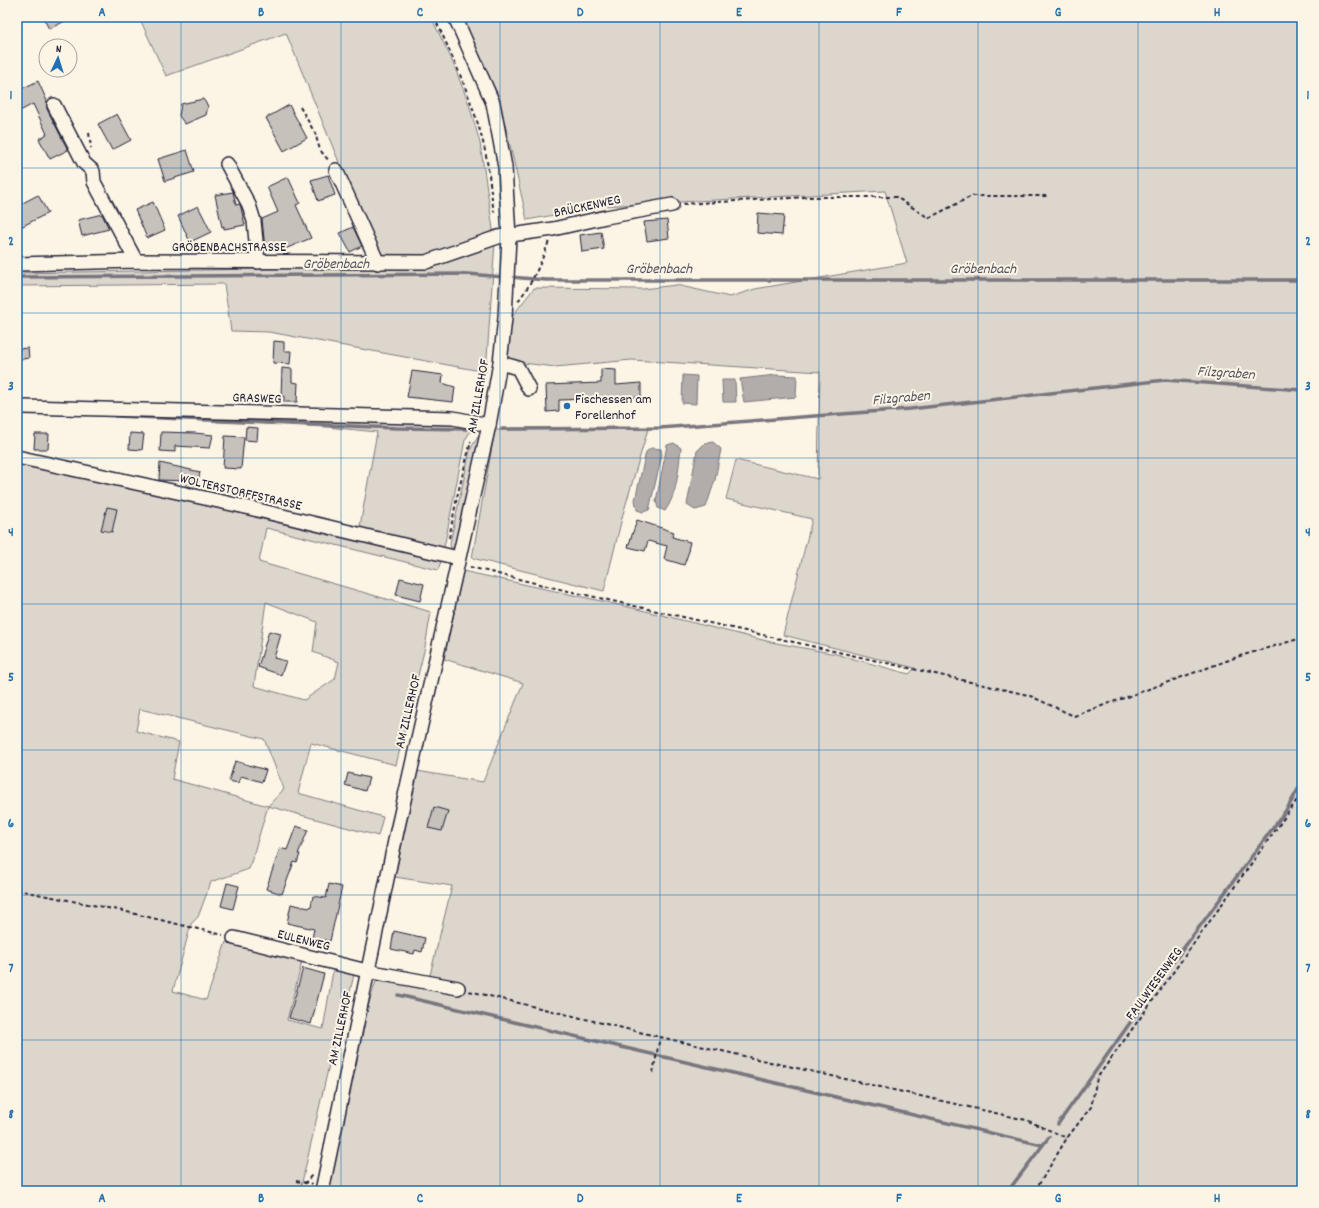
<svg xmlns="http://www.w3.org/2000/svg" width="1319" height="1208" font-family="Dekko,sans-serif">
	<rect width="100%" height="100%" fill="#fcf5e5"/>
	<filter id="ink" filterUnits="userSpaceOnUse"><feTurbulence type="fractalNoise" baseFrequency=".025" numOctaves="2"/><feDisplacementMap in="SourceGraphic" scale="8" xChannelSelector="R" yChannelSelector="G"/><feConvolveMatrix kernelMatrix="1 2 1 2 8 2 1 2 1" color-interpolation-filters="sRGB"/></filter>
	<g filter="url(#ink)">
		<g fill="#dcd6cc" stroke="#7f7c84" fill-rule="evenodd">
			<path d="M139,17H431L451,58L469,104L480,143L495,242L486,372L269,332L231,331L224,284L17,286V273L382,267L286,33L166,76Z"/>
			<path d="M461,17H1302V1191H329L369,1003L376,981L395,980L427,987L452,886L395,877L417,771L483,782L523,683L444,659L463,571L633,608L771,642L836,654L909,674L915,668L783,635L812,519L726,499L736,460L818,479L820,372L632,360L555,367L507,361L510,319L534,288L643,289L676,285L730,297L755,289L907,263L885,191L603,206L527,220L499,97Z"/>
			<path d="M218,417L475,424L465,440L442,558L438,570L266,528L259,562L431,612L425,647L396,765L311,743L298,793L383,817L378,836L268,806L249,869L211,882L198,917L191,924L173,991L206,1000L226,942L303,958L287,1020L323,1029L334,965L355,970L343,1023L335,1039L300,1191H17V463L358,537L377,432L326,427L216,422ZM266,602L317,622L313,652L339,662L335,679L304,700L254,686ZM140,709L264,739L284,789L268,806L172,779L179,742L136,731Z"/>
			<path d="M648,429L623,514L604,591L472,558L495,430Z"/>
			<path d="M481,431L457,544L451,549L450,543L470,450Z"/>
		</g>
		<g fill="#b2adab" stroke="#78757e">
			<path d="M683,375L697,376L696,404L682,403Z"/>
			<path d="M776,375L797,376L796,397L744,402L740,379Z"/>
			<path d="M722,380H735L736,402H723Z"/>
			<path d="M713,442L721,449L715,480L706,507L695,510L687,505L697,451L705,443Z"/>
			<path d="M674,443L681,448C678,470 678,493 665,511L658,508L656,501L667,445Z"/>
			<path d="M651,448L661,449L662,455L649,510L643,512L637,510L635,500L646,452Z"/>
		</g>
		<g fill="none" stroke-linecap="round" stroke-linejoin="round">
			<g stroke="#78757e" stroke-width="3.5">
				<path d="M17,277L468,274L504,277"/>
				<path d="M510,277L546,280H1302"/>
				<path d="M115,416L396,428L470,429"/>
				<path d="M502,429L660,428L801,417L910,409L1165,380L1302,390"/>
				<path d="M398,995L1042,1145"/>
				<path d="M1058,1124L1174,961L1287,809L1302,782"/>
				<path d="M1008,1191L1049,1137"/>
			</g>
		</g>
		<g fill="#c6c1bb" stroke="#22223b">
			<path d="M43,17H73L49,29Z"/>
			<path d="M38,81L47,101V109L68,150L50,159L39,139L47,134L33,104L20,111L17,105V91Z"/>
			<path d="M203,99L208,106L206,115L185,124L179,116L181,104Z"/>
			<path d="M289,105L307,138L284,151L266,118Z"/>
			<path d="M117,114L131,140L112,150L98,124Z"/>
			<path d="M187,150L194,172L165,181L158,159Z"/>
			<path d="M328,175L335,195L318,201L311,180Z"/>
			<path d="M288,177L300,203L296,205L311,238L285,249H265L262,219L278,212L267,187Z"/>
			<path d="M233,192L236,205L240,204L241,208L245,225L224,229V226L222,227L215,195Z"/>
			<path d="M38,195L48,213L17,229V206Z"/>
			<path d="M153,202L165,230L147,238L135,210Z"/>
			<path d="M198,206L211,232L190,242L178,216Z"/>
			<path d="M758,213L784,215L782,235L757,233Z"/>
			<path d="M102,214L109,229L82,236L78,220Z"/>
			<path d="M667,220L669,238L647,241L644,222Z"/>
			<path d="M353,227L362,246L350,252L340,233Z"/>
			<path d="M601,232L604,249L582,252L580,235Z"/>
			<path d="M274,341L284,342V351H291L290,364L273,363Z"/>
			<path d="M28,348L29,358L17,360V349Z"/>
			<path d="M282,368L292,369V382L298,383L297,402H284V396H281Z"/>
			<path d="M601,369L616,370V385L641,383V397L559,400V411L547,412L546,385L601,383Z"/>
			<path d="M412,371L443,375L442,383L455,387L453,402L407,397Z"/>
			<path d="M246,427L258,428L257,441L245,440Z"/>
			<path d="M161,432L195,433L213,435L210,448L175,446V452L160,451Z"/>
			<path d="M130,433L144,434L142,450L129,449Z"/>
			<path d="M35,434H49L48,449H34Z"/>
			<path d="M225,436L244,437L241,469L223,468Z"/>
			<path d="M160,463L200,472L197,488L186,486V481L159,480Z"/>
			<path d="M107,507L117,509L112,532L101,530Z"/>
			<path d="M637,520L674,532L672,537L690,542L688,550L689,551L684,565L664,559L667,546L648,541L645,551L628,547Z"/>
			<path d="M400,578L424,584L420,601L396,595Z"/>
			<path d="M269,631L281,634L274,658L286,661L281,675L258,667Z"/>
			<path d="M235,761L266,770L262,782L241,776L238,783L229,781Z"/>
			<path d="M348,773L369,778L365,791L345,785Z"/>
			<path d="M434,807L448,811L442,831L428,828Z"/>
			<path d="M296,826L308,830L298,854H300L297,863L294,862L282,894L266,889L280,848L287,850Z"/>
			<path d="M227,883L239,886L233,909L221,906Z"/>
			<path d="M329,884L342,887L330,941L312,938L314,929L287,923L291,904L309,908L311,906L313,896L326,898Z"/>
			<path d="M394,931L425,938L422,952L415,950L414,954L391,949Z"/>
			<path d="M303,968L324,974L311,1024L289,1018Z"/>
		</g>
		<g fill="none" stroke-linecap="round" stroke-linejoin="round">
			<g stroke="#22223b" stroke-width="16">
				<g id="minor">
					<path d="M54,105L84,163L93,171L94,182L136,261"/>
					<path d="M227,164L249,205L254,221L258,262"/>
					<path d="M336,170L378,263"/>
					<path d="M17,264L136,261L426,262L498,237L553,229L606,217L672,205"/>
					<path d="M500,363L518,368L529,389"/>
					<path d="M23,407L453,418L489,425"/>
					<path d="M17,457L241,506L458,558"/>
					<path d="M234,938L367,971L458,988"/>
					<path d="M322,1191L397,831L489,425L500,363L505,318L509,237L505,167L493,103L455,17"/>
				</g>
			</g>
			<g stroke="#22223b" stroke-width="2" stroke-dasharray="4 3" stroke-linecap="butt">
				<path d="M434,17C453,57 472,99 483,142C489,165 490,189 494,212"/>
				<path d="M300,107L315,133L320,150L329,161"/>
				<path d="M89,133L91,148"/>
				<path d="M683,204L808,197H896L929,218L972,196H1048"/>
				<path d="M518,301C533,282 541,263 549,241"/>
				<path d="M449,538L457,497L471,441"/>
				<path d="M470,567L555,588L1028,695L1074,716L1240,656L1295,640L1302,639"/>
				<path d="M17,890L123,911L223,935"/>
				<path d="M469,991L660,1037L1026,1120L1067,1138"/>
				<path d="M653,1073L660,1037"/>
				<path d="M296,1181L312,1184"/>
				<path d="M303,1191L305,1183L312,1175"/>
				<path d="M1035,1191L1067,1138L1091,1107L1097,1078L1302,793"/>
			</g>
			<use href="#minor" stroke="#fcf5e5" stroke-width="13"/>
		</g>
	</g>
	<path fill="none" stroke="#1f6fb2" stroke-width="1" stroke-opacity="0.55" d="M181,17V1191M341,17V1191M500,17V1191M660,17V1191M819,17V1191M978,17V1191M1138,17V1191M17,168H1302M17,313H1302M17,458H1302M17,604H1302M17,750H1302M17,895H1302M17,1040H1302"/>
	<circle fill="#1f6fb2" stroke="#fcf5e5" stroke-width="1.5" cx="567" cy="406" r="4"/>
	<g text-anchor="middle" stroke-width="4" stroke-linejoin="round" paint-order="stroke">
		<g font-size="14" fill="#22223b" stroke="#fcf5e5">
			<text transform="translate(587 205) rotate(-12)" y="5">BRÜCKENWEG</text>
			<text x="229" y="251">GRÖBENBACHSTRASSE</text>
			<text transform="translate(477 396) rotate(-80)" y="5">AM ZILLERHOF</text>
			<text transform="translate(257 397) rotate(2)" y="5">GRASWEG</text>
			<text transform="translate(241 491) rotate(13)" y="5">WOLTERSTORFFSTRASSE</text>
			<text transform="translate(407 711) rotate(-77)" y="5">AM ZILLERHOF</text>
			<text transform="translate(304 939) rotate(14)" y="5">EULENWEG</text>
			<text transform="translate(1153 983) rotate(-54)" y="5">FAULWIESENWEG</text>
			<text transform="translate(339 1028) rotate(-78)" y="5">AM ZILLERHOF</text>
		</g>
		<g font-size="14" fill="#22223b" stroke="#fcf5e5" text-anchor="start">
			<text x="575" y="403">Fischessen am<tspan x="575" dy="16">Forellenhof</tspan></text>
		</g>
		<g font-size="15" font-style="italic" fill="#545362" stroke="#fcf5e5">
			<text x="336" y="268">Gröbenbach</text>
			<text x="659" y="273">Gröbenbach</text>
			<text x="983" y="273">Gröbenbach</text>
			<text transform="translate(1226 372) rotate(4)" y="5">Filzgraben</text>
			<text transform="translate(901 397) rotate(-5)" y="5">Filzgraben</text>
		</g>
	</g>
	<rect width="1319" height="1208" fill="none" stroke="#fcf5e5" stroke-width="44"/>
	<g transform="translate(58 58) rotate(4)"><circle r="19" fill="#fcf5e5" stroke="#a5a1a1"/>
	<path d="M0-3L7 15L0 10L-7 15Z" fill="#1f6fb2"/>
	<text y="-6" font-size="11" font-weight="bold" text-anchor="middle" fill="#22223b">N</text>
	</g>
	<rect x="22" y="22" width="1275" height="1164" fill="none" stroke="#1f6fb2" stroke-width="1.5"/>
	<g font-size="13" text-anchor="middle" font-weight="bold" fill="#1f6fb2">
		<text x="102" y="16">A</text>
		<text x="261" y="16">B</text>
		<text x="420" y="16">C</text>
		<text x="580" y="16">D</text>
		<text x="739" y="16">E</text>
		<text x="899" y="16">F</text>
		<text x="1058" y="16">G</text>
		<text x="1217" y="16">H</text>
		<text x="11" y="99">1</text>
		<text x="1308" y="99">1</text>
		<text x="11" y="245">2</text>
		<text x="1308" y="245">2</text>
		<text x="11" y="390">3</text>
		<text x="1308" y="390">3</text>
		<text x="11" y="536">4</text>
		<text x="1308" y="536">4</text>
		<text x="11" y="681">5</text>
		<text x="1308" y="681">5</text>
		<text x="11" y="827">6</text>
		<text x="1308" y="827">6</text>
		<text x="11" y="972">7</text>
		<text x="1308" y="972">7</text>
		<text x="11" y="1118">8</text>
		<text x="1308" y="1118">8</text>
		<text x="102" y="1202">A</text>
		<text x="261" y="1202">B</text>
		<text x="420" y="1202">C</text>
		<text x="580" y="1202">D</text>
		<text x="739" y="1202">E</text>
		<text x="899" y="1202">F</text>
		<text x="1058" y="1202">G</text>
		<text x="1217" y="1202">H</text>
	</g>
</svg>
